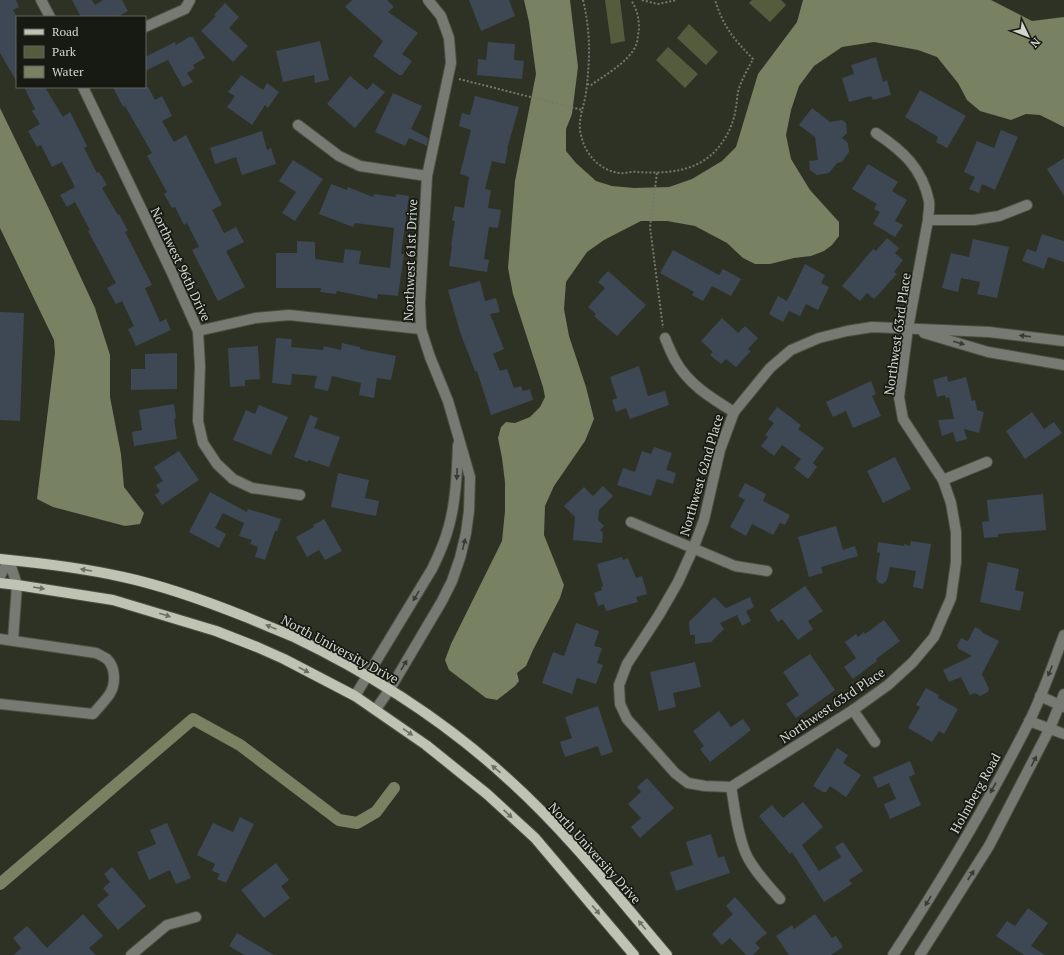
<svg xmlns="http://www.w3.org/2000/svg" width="1064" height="955" font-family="'PT Serif',serif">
	<rect width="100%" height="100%" fill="#2e3224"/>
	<g fill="#545c3d">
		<path d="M605,0H620L625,41L611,44Z"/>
		<path d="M752,0H781L786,5L770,22L749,3Z"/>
		<path d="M689,24L718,52L706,65L677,38Z"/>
		<path d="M668,47L698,74L685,88L656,60Z"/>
	</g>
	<g fill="#788161">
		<path d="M524,0H570L578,67L572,114L566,129V151L576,163L596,181L612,186L634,188L669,187L692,179L722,161L736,147L758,74L797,22L803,0H991L1032,21L1064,17V127L1040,115L1026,114L1011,120L980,111L967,100L958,83L937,57L918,50L874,42L842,47L814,66L799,86L791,110L786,135L791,159L810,190L839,222V236L832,245L824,251L811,256L794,258L770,264H755L743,258L727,243L695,226L667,221H641L604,240L587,252L566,282L564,309L569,336L586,387L594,419L585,441L554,486L545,506L544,535L564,585L560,598L533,650L526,666L517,673L519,681L515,686L497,700L486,698L449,670L445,660L451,644L502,541L505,511V482L502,458L498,438L501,427L506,422L515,423L530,417L540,407L545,397L543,387L513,294L508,268L515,181L536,74L529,22Z"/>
		<path d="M0,108L48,207L95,308L110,355V397L121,454L124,487L144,513L140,524L125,526L53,507L37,499L55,353L54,340L0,228Z"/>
	</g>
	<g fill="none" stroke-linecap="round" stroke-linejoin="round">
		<path stroke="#788161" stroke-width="12" d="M0,884L193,719L240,745L339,820L357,823L376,812L394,788"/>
	</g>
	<g fill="#3e4754">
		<path d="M0,0H16L19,7L13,10L17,17V82L0,53Z"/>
		<path d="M72,0H92L95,5L103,0H122L128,11L117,17H81Z"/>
		<path d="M352,0H387L394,7L388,12L418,33L402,54L412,61L402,75H399L373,56L383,41L345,7Z"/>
		<path d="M469,0H509L515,16L481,31Z"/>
		<path d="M225,3L239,17L229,28L248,46L233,62L201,31L216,16L214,15Z"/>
		<path d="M189,37H193L205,58L193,65L195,68L187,73L193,82L183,87L168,60L145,71V57L175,42L176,45Z"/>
		<path d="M320,41L329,80L315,83L314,75L283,82L276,51Z"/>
		<path d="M488,42L515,44L514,60L524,61L522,79L477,75L478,59L486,60Z"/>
		<path d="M876,57L883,82L887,80L891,95L873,100L871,96L849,102L842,78L854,74L851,65Z"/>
		<path d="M241,75L263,90L267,83L279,92L268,108L265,105L252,125L227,107L235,96L228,92Z"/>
		<path d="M350,76L367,90L373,83L385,92L355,128L327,104Z"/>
		<path d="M24,87H45L63,117L70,112L87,146L84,148L97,173L99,172L107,185L102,188L118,215L119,214L128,231L125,232L152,285L145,288L160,322L166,319L171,330L136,346L128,329L134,326L122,301L116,304L107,288L116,283L88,231L90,230L75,202L67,207L60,195L75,187L62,162L52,167L41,145L37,147L28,131L40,124L32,111L35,109Z"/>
		<path d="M113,87H148L155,100L162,96L172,116L162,121L174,142L186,135L222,205L212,210L224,233L236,227L244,242L226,251L245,287L218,301L192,250L199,247L187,223L184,225L175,207L172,208L164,194L167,192L147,156L152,153L125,106L123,107Z"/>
		<path d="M920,90L966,116L947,148L936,142L938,137L905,117Z"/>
		<path d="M393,93L422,106L411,129L428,138L427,146L409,138L405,146L375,132Z"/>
		<path d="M475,96L519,107L507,149H508L505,164L492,161L485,189L491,190L488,208L501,210L498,228L489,227L484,259L489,260L487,272L449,266L452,246L451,245L455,221L452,220L455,206L464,208L469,177L460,174L471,130L459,126L462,113L470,115Z"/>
		<path d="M812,108L830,122L842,120L846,123L847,133L842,138L848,143L849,152L842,162L837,163L829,173L817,175L810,170L809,161L818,160L815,137L799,125Z"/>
		<path d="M1001,130L1018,137L995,190L982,184L979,193L969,189L975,177L964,172L977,141L994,148Z"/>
		<path d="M262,131L267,150L271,148L276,164L242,175L236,157L215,164L210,148Z"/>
		<path d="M1064,158V196L1047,169Z"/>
		<path d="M293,160L323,179L295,221L282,213L296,192L279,181Z"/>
		<path d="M868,164L898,182L892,191L907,200L895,221L903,225L895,237L873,224L880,212L874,209L877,204L852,189Z"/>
		<path d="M331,184L347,190L348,187L373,197L374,194L396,197V194L409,196L401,254H404L398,296L378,294L377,299L337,291L336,294L320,292L321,288H276V253H297V241L315,242V259L343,263L345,249L361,251L359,264L390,268L394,228L355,223L353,227L319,214Z"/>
		<path d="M1042,234L1064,241V262L1048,257L1044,269L1022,261L1027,249L1036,252Z"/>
		<path d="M887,238L899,248L895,253L903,260L894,272L897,274L874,299L867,293L860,301L842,286L873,249L876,251Z"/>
		<path d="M973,239L1009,247L997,298L977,294L980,282L961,278L958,292L942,288L951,253L969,257Z"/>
		<path d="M673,250L719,275L723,269L741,279L731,296L712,286L703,301L692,295L694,292L660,273Z"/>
		<path d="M805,264L825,275L821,283L829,287L818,310L806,304L800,316L789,311L783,322L769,314L778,296L787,301Z"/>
		<path d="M608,271L646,305L617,336L594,316L596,314L588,307L605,288L598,282Z"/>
		<path d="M480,281L485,301L496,298L500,312L490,314L504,349L493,354L500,371L507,369L514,388L521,386L523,391L530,389L533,400L491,415L477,371H475L460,332L448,290Z"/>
		<path d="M0,312L24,313L20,421L0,420Z"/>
		<path d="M722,318L738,333L745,326L758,338L748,349L751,351L736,367L726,359L721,364L710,355L713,352L701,341Z"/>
		<path d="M276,338L292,339L291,347L323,350L324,346L341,350L342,343L360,347V349L396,356L391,380L377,378L374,398L359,395L361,383L332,376L328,391L314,388L317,376L292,374L291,385L272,383Z"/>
		<path d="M258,346L260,379L245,380V386L230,387L228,348Z"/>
		<path d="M177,353V389L131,390V369H145V354Z"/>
		<path d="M639,366L648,396L665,391L669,405L630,419L626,408L616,412L612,400L617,398L610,377Z"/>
		<path d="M947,376L948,382L966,377L972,401L975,400L977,410L984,412L979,433L964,429L967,439L956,442L953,432L942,436L938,420L954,419L949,397L946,398L945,395L937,397L933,380Z"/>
		<path d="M871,381L876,394L872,396L881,416L853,428L846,411L833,417L826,402Z"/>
		<path d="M174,404L176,418L174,419L177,439L134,446L132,432L142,430L139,410Z"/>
		<path d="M259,405L288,417L271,455L233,440L246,410L255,414Z"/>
		<path d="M777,407L801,425L798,429L824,448L813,463L817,467L808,479L794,468L801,459L782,445L774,456L761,446L768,437L765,435L774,423L768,419Z"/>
		<path d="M1032,412L1044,429L1054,422L1062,433L1025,459L1006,431Z"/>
		<path d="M310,415L318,418L314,428L340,437L329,467L308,460V462L294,457Z"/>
		<path d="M654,447L672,453L666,470L676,473L673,484L657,479L651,496L617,485L623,468L635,472L642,451L651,454Z"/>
		<path d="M179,451L199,480L162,505L155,495L160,491L156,485L163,481L154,467Z"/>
		<path d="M895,457L911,489L883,503L867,471Z"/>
		<path d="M338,473L369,480L365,498L379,501L376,516L331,507Z"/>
		<path d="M745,483L766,494L763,501L790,515L785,525L780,523L773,535L752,524L746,536L730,527L745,500L738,496Z"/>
		<path d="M603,486L613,496L599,510L598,520L604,526L600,530L603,533L602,543L573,540L575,517L564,506L584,487L593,496Z"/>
		<path d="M210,492L247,512L248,509L281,519L277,531H275L265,560L255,557L258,547L250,544L252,540L239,536L244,523L223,513L215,528L226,534L219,548L189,532Z"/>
		<path d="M1043,494L1046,530L998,534V537L984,538L982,522L989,521L987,500Z"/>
		<path d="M324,519L342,551L325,560L319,550L307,557L296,537L314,527L313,525Z"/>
		<path d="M836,526L843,550L855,546L858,556L821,567L823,573L809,577L798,537Z"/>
		<path d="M911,541L931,544L923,589L913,587L916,571L890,567L887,580L883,584L879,583L876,579L880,553L877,552L878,542L904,546V544L910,546Z"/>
		<path d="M622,557L623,560L628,558L636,578L642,576L647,594L636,597L638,602L606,611L604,604L598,606L594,593L602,590L601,587L603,586L597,564Z"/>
		<path d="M988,562L1019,569L1015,590L1024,592L1020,611L980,602Z"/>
		<path d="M805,586L823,611L808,621L813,629L798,640L782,619L778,622L770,610Z"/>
		<path d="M714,597L726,608L750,597L754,607L746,611L751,621L742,626L737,615L720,623L724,629L711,642L695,644V635H690L689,622Z"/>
		<path d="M884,620L900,641L876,659L877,661L853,679L844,667L856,658L845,642L856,634L858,637L864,632L865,634Z"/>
		<path d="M576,623L599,631L594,646L602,648L597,663L603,665L596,684L577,678L572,694L542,683L553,652L564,656Z"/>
		<path d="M975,627L981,630L983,633L999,641L982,674L989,689L988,692L980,696L975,693L970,695L961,677L949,682L943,670L972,656L959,649L957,646L961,638L968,641Z"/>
		<path d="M810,654L835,690L796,718L786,704L799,695L783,672Z"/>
		<path d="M695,662L701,687L673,693L676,707L659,711L650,672Z"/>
		<path d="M926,688L939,695L938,698L958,709L944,734L939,731L932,742L908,728L920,707L916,705Z"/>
		<path d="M598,706L613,752L601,756L598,746L565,757L560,742L572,738L565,717Z"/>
		<path d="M719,711L731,727L743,719L751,730L710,762L700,749L704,746L693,731Z"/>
		<path d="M837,748L848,755L843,763L861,775L846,797L830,786L826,792H823L813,786Z"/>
		<path d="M910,761L915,774L909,777L921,805L890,819L884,804L896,799L889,783L878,788L873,777Z"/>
		<path d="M647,778L674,808L640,838L631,827L641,818L628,804L641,792L637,787Z"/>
		<path d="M803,802L823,827L802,845L819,871L841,857L835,847L843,842L863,871L849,880L852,884L824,902L792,852L790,854L759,816L772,805L783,818Z"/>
		<path d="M240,817L254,824L226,883L217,879L220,874L212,871L215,864L197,855L213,823L233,832Z"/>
		<path d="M167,823L191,878L176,884L170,870L149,880L137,852L156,844L150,830Z"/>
		<path d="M711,834L718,858L724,856L730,873L676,891L670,872L693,865L686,842Z"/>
		<path d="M276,863L289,880L281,886L290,898L264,918L241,890Z"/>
		<path d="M112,867L146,906L118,930L97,905L109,895L103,888L110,882L104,874Z"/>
		<path d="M735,897L767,933L755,943L760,948L753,955H746L730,938L722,945L712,934L733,914L726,906Z"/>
		<path d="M1028,908L1048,923L1031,946L1045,955H1024L996,936L1007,921L1015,926Z"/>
		<path d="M83,914L103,936L89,948L96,955H14L21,948L13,938L27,926L47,948Z"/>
		<path d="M815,914L832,938L836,936L843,947L831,955H789L776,936L792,925L794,929Z"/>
		<path d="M237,933L274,955H244L229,946Z"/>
	</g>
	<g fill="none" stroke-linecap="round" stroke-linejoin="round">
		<g stroke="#4c5042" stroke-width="12">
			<g id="minor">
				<path d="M41,0L50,17"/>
				<path d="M145,27L185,9L190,0"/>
				<path d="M83,87L172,273L198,331L200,366L198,421L203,443L217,464L233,479L252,488L300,495"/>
				<path d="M298,125L339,156L360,166L427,176"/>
				<path d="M928,220H974L999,216L1027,205"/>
				<path d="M198,331L255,318L289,315L421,329"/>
				<path d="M924,333L988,352L1064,365"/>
				<path d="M665,338C668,345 671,353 675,360C688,384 711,398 734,412"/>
				<path d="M943,480L987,462"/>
				<path d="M631,522L735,566L767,571"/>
				<path d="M9,560L17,585L13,640"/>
				<path d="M0,576L9,560"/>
				<path d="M0,639L96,653C100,655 104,657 107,659C116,668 116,685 109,695C104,702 98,708 93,714L0,704"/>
				<path d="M355,696L432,569C439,555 445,541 449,526C456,500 457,472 458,445"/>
				<path d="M1040,696L1064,707"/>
				<path d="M376,709L390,689L442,601L452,581L460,558L466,533L469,511L470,477L448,401L430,357L421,329L420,303L427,176L451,63L449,38L441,16L428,0"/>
				<path d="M853,710L875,742"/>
				<path d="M1029,721L1064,734"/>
				<path d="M731,787L705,786L688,783L675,773L627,719L620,704L619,685L627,664L659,615L678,582L693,549L704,520L720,450L734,412L770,368L791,350L819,338L847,331L872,327L989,332L1064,341"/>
				<path d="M731,787L853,710L888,685L913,662L934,637L951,598L956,562V532L951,503L943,480L903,419L899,397L908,328L928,220C928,214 930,207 929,201C922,168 903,151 876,133"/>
				<path d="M731,787C735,809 737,833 746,854C754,871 768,885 780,899"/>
				<path d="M131,955L167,925L196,917"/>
				<path d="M893,955C942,880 988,803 1029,722C1043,694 1053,664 1064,635"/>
				<path d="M920,955L989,846L1050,728L1064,694"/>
			</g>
		</g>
		<g stroke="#4c5042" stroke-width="12">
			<g id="major">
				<path d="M0,559C41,563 83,568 123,577C165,586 206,601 246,617C262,624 278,630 294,637C371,674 445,721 508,779C567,832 616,895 667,955"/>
				<path d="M0,583L17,585L113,600L216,631L257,647L284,659L355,696L426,745L487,794L535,838L634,955"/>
			</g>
		</g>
		<g stroke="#75786c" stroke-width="2" stroke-dasharray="2 2" stroke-linecap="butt">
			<path d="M583,0C591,33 590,60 586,93C584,107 577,121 581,135C585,154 599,170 619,173C625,174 631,171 637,172C666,174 698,172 718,148C728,136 734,122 736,107C737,102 737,97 738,92C741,80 748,69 753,59C733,38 724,28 715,0"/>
			<path d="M642,0L658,4L677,0"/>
			<path d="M459,79L582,110"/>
			<path d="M587,84L591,85C605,75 630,61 636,45C638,40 638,34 639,29C639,18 637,9 631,0"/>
			<path d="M657,173L650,227L663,328"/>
		</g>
		<use href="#minor" stroke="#777a72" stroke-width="10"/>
		<use href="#major" stroke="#bfc3b4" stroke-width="10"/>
	</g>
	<defs><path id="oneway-solid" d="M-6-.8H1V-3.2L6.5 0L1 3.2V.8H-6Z"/></defs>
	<g fill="#393b34">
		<use href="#oneway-solid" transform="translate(1025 336) rotate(-173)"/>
		<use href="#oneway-solid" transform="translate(959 343) rotate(16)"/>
		<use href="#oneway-solid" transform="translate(457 474) rotate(92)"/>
		<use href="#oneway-solid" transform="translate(464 544) rotate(-76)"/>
		<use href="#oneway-solid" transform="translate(416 596) rotate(121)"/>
		<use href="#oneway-solid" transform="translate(404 665) rotate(-59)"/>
		<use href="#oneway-solid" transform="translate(1050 671) rotate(112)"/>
		<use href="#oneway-solid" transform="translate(1034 761) rotate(-63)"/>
		<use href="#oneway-solid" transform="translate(993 788) rotate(119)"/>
		<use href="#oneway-solid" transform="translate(971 875) rotate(-57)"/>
		<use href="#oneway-solid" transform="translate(928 901) rotate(121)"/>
	</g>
	<g fill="#6b6e64">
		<use href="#oneway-solid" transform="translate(86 570) rotate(-170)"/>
		<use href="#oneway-solid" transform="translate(39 588) rotate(9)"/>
		<use href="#oneway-solid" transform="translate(165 615) rotate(17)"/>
		<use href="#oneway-solid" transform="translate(271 627) rotate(-158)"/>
		<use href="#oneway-solid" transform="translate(304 670) rotate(27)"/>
		<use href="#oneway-solid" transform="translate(408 732) rotate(35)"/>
		<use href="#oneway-solid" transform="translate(496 769) rotate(-140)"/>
		<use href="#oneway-solid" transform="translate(508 814) rotate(43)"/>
		<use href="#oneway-solid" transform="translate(596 910) rotate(50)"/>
		<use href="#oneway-solid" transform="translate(642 925) rotate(-130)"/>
	</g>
	<g text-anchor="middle" stroke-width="3.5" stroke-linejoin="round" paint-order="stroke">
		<g font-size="13" fill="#d3d6cd" stroke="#171913">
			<text transform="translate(410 260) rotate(-88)" y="5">Northwest 61st Drive</text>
			<text transform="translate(181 264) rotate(65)" y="5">Northwest 96th Drive</text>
			<text transform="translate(897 334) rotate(-82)" y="5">Northwest 63rd Place</text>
			<text transform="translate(701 475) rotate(-74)" y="5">Northwest 62nd Place</text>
			<text transform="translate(340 649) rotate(28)" y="5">North University Drive</text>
			<text transform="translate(832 705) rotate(-34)" y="5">Northwest 63rd Place</text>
			<text transform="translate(975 793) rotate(-61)" y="5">Holmberg Road</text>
			<text transform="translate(595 853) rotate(48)" y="5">North University Drive</text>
		</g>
	</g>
	<rect x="16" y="16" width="130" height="72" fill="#171913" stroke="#62655d"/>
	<rect x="24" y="29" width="20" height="6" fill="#bfc3b4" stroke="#62655d"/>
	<text x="52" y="36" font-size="12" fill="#d3d6cd">Road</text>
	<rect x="24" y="46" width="20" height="12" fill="#545c3d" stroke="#62655d"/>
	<text x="52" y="56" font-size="12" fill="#d3d6cd">Park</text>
	<rect x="24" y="66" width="20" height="12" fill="#788161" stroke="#62655d"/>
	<text x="52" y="76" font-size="12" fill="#d3d6cd">Water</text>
	<g transform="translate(1028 36) rotate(133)" stroke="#171913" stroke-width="3" paint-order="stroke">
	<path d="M0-3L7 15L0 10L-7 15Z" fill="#d3d6cd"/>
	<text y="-6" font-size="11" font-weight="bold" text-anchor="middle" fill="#d3d6cd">N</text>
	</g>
</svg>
